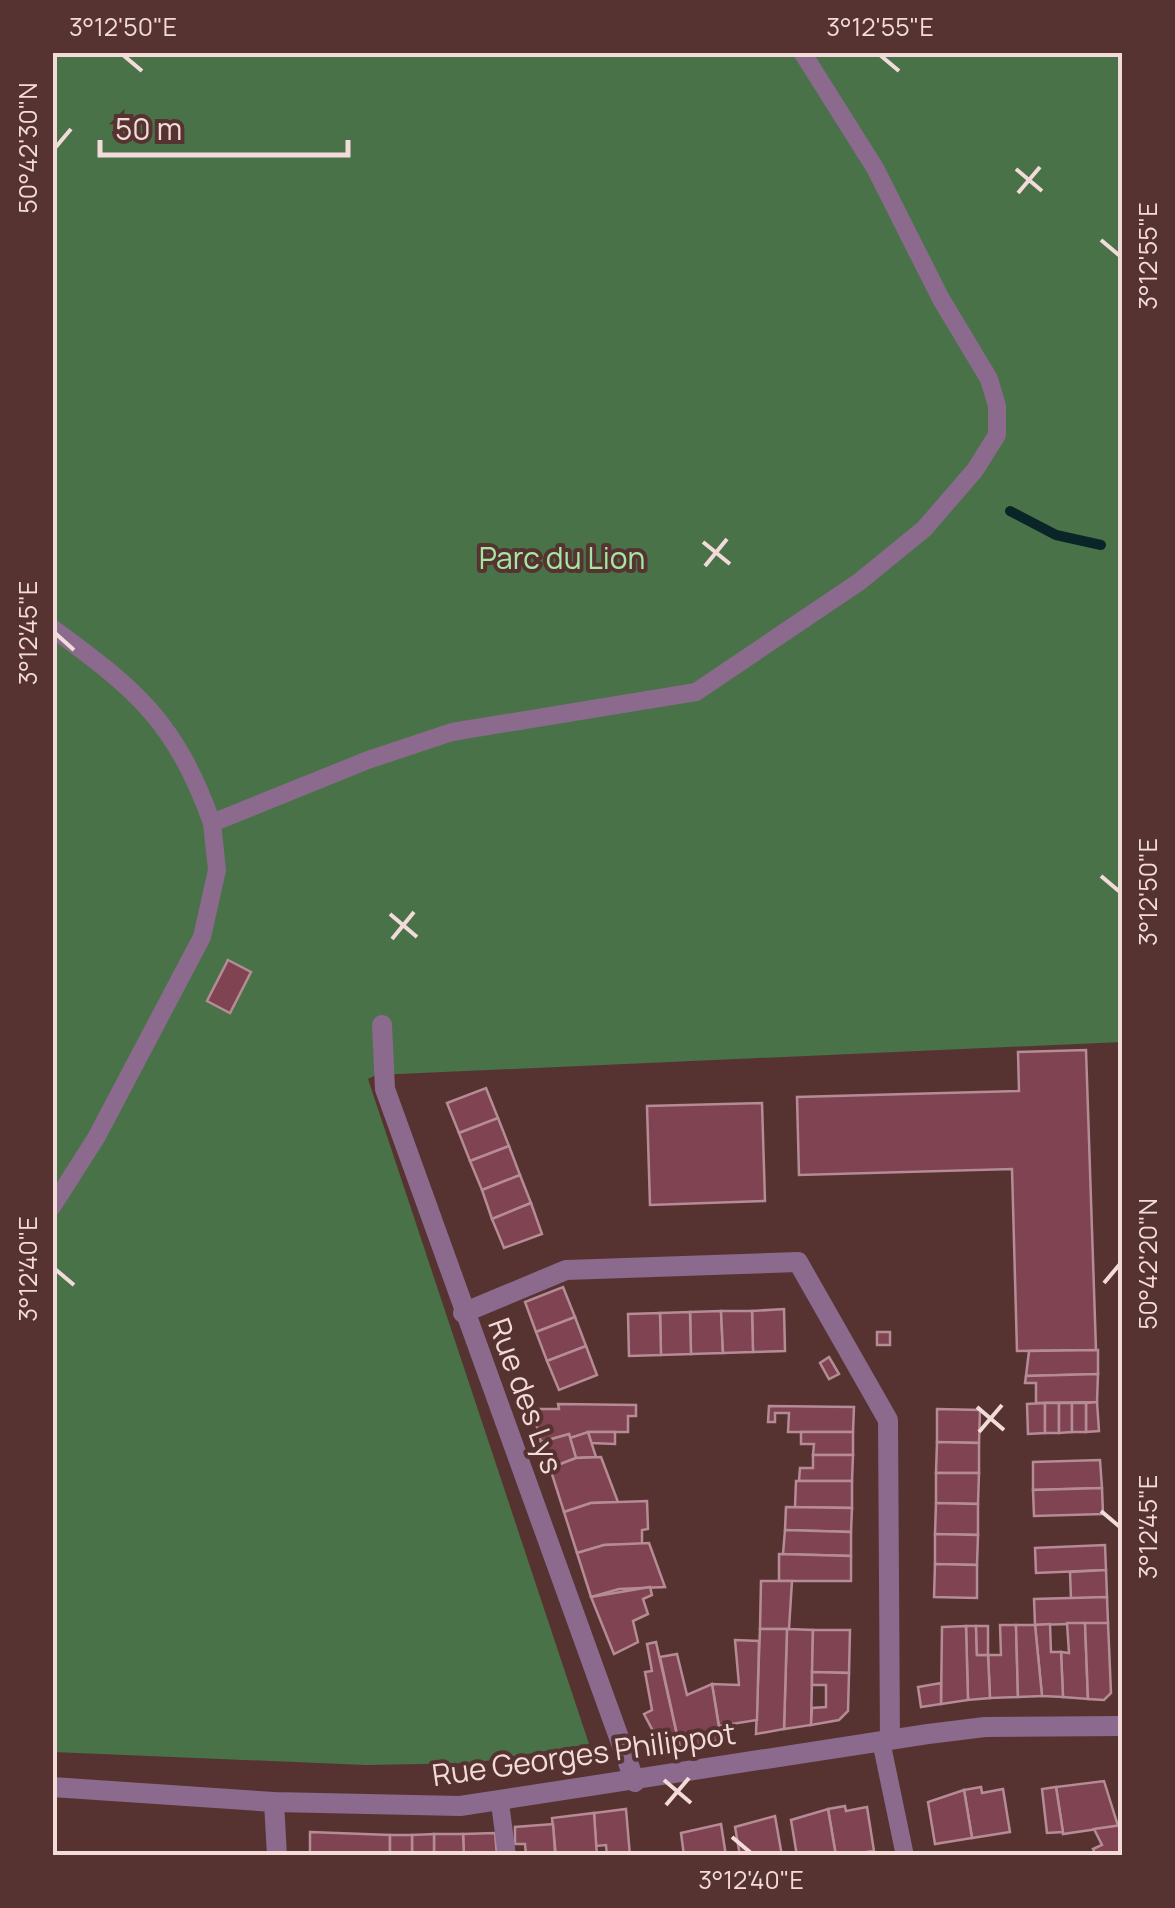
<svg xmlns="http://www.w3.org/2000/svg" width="1175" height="1908" font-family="Manrope,sans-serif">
	<rect width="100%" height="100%" fill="#563331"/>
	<path fill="#497249" d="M53,53H1122V1042L376,1075L368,1079L589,1744L473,1763L366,1765L53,1752Z"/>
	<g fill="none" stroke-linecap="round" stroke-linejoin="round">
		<path stroke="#092528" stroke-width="10" d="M1010,511L1056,535L1101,545"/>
	</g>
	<g fill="#7f4352" stroke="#b58c95" stroke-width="2.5">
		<path d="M228,960L251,972L230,1013L207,1001Z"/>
		<path d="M1086,1050L1096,1350L1017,1351L1012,1169L799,1175L797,1097L1019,1091L1018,1052Z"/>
		<path d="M486,1088L498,1118L459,1133L447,1103Z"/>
		<path d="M762,1103L765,1201L650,1205L647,1106Z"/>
		<path d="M498,1118L509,1146L470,1161L459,1133Z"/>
		<path d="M509,1146L520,1175L482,1190L470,1161Z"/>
		<path d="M520,1175L531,1203L492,1219L482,1190Z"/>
		<path d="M531,1203L542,1234L504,1248L492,1219Z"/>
		<path d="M563,1287L575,1317L536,1332L525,1302Z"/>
		<path d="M784,1309L785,1351L753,1352L752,1311Z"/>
		<path d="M721,1311L723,1353L691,1354L690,1312Z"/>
		<path d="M721,1311H752L753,1352L723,1353Z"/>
		<path d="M690,1312L691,1354L661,1355L660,1313Z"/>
		<path d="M660,1313L661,1355L629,1356L628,1314Z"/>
		<path d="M575,1317L586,1346L547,1361L536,1332Z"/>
		<rect x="877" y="1332" width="13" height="13"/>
		<path d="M586,1346L597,1375L559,1390L547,1361Z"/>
		<path d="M1098,1350V1374L1026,1376L1029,1351Z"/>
		<path d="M829,1357L839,1374L829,1379L820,1363Z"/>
		<path d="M1098,1374L1097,1402L1036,1403V1383H1025L1026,1376Z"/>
		<path d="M1097,1402L1099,1431L1086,1432V1403Z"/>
		<path d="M1045,1403V1433L1028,1434L1027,1404Z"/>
		<rect x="1045" y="1403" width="14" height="30"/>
		<path d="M1059,1403H1072V1432L1059,1433Z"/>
		<rect x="1072" y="1403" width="14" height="29"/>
		<path d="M558,1404L636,1405V1416H628V1432H590L570,1438L569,1434L541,1442L532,1409H559Z"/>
		<path d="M769,1406L854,1407L853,1432H788L789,1413H775V1422H768Z"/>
		<path d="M937,1409L980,1410L979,1443L937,1442Z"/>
		<path d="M588,1432H615V1444L591,1443Z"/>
		<path d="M588,1432L596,1457L576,1458L570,1438Z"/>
		<path d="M801,1432H853V1455H813L814,1444H801Z"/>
		<path d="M569,1434L576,1458L550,1468L541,1442Z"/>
		<path d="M937,1442L979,1443V1473H936Z"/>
		<path d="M813,1455H853L852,1481H799L800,1468H813Z"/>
		<path d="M601,1457L618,1502L591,1503L564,1512L550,1468L576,1458Z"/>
		<path d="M1100,1460L1102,1488L1033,1490V1462Z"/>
		<path d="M936,1473H979L978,1504L936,1503Z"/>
		<path d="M796,1481H852V1508L795,1507Z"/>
		<path d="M1102,1488L1103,1514L1034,1516L1033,1490Z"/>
		<path d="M647,1501L648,1529L642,1530V1544L604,1545L577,1553L564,1512L591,1503Z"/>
		<path d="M936,1503L978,1504V1535L935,1534Z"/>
		<path d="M786,1507L852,1508L851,1532L785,1530Z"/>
		<path d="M785,1530L851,1532V1556L783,1554Z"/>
		<path d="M935,1534L978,1535L977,1565L935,1564Z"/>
		<path d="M649,1543L665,1587L619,1589L591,1597L577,1553L604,1545Z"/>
		<path d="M1105,1545L1106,1570L1036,1573L1035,1548Z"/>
		<path d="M779,1554L851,1556V1581H779Z"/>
		<path d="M935,1564L977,1565V1598L934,1597Z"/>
		<path d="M1106,1570L1107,1597L1071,1599L1070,1572Z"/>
		<path d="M761,1581H792L789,1629L813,1630L811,1725L784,1729L787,1629H760Z"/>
		<path d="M650,1587L652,1595L643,1599L648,1614L633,1621L638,1642L614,1654L591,1597Z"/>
		<path d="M1107,1597L1108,1623L1035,1625L1034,1599Z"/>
		<path d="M1067,1623H1085L1088,1699L1063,1697L1061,1652L1069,1653Z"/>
		<path d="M1085,1623H1108L1111,1693L1104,1700L1088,1699Z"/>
		<path d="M1050,1624L1051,1652H1061L1063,1697L1042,1696L1035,1625Z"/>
		<path d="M1000,1625H1016L1018,1697L990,1698L988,1655H1001Z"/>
		<path d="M1016,1625H1035L1042,1696L1018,1697Z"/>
		<path d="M966,1626H976L977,1655H988L990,1698L968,1700Z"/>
		<path d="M966,1626L968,1700L941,1704L942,1627Z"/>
		<path d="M976,1626H988V1655H977Z"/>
		<path d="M760,1629H787L784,1729L756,1734Z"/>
		<path d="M813,1630H850L849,1673L812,1672Z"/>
		<path d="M735,1640L759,1641L757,1720L719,1726L712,1684L739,1685Z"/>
		<path d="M656,1642L680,1748L669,1750L661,1746L644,1714L652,1710L645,1672L652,1671L647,1644Z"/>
		<path d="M677,1654L687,1695L712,1684L721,1740L680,1748L660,1657Z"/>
		<path d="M812,1672L849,1673L848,1711L839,1720L811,1725L812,1708L826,1707V1685H812Z"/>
		<path d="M941,1683V1704L921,1707L918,1687Z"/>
		<path d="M1104,1781L1118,1826L1063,1834L1056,1787Z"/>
		<path d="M981,1787L982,1793L1003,1789L1010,1832L972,1838L964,1790Z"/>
		<path d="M1056,1787L1063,1832L1047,1833L1042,1789Z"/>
		<path d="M964,1790L972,1838L935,1844L928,1802Z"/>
		<path d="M845,1806L846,1811L867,1807L874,1851L836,1856L828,1809Z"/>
		<path d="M626,1809L630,1856H607L606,1845L596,1846L594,1813Z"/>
		<path d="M828,1809L836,1856H797L791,1820Z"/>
		<path d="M594,1813L597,1856H556L552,1818Z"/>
		<path d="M775,1816L782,1856H740L735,1827Z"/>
		<path d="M553,1824L555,1852L526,1855L525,1844H515V1827Z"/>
		<path d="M721,1824L726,1856H684L681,1833Z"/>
		<path d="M1122,1825V1856H1096L1093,1849L1102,1845L1094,1829Z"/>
		<path d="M310,1832L390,1835V1856H310Z"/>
		<path d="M495,1833L497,1856H464L463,1834Z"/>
		<path d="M434,1834H463L464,1856H434Z"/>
		<path d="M434,1834V1856H412V1835Z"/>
		<rect x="390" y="1835" width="22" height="21"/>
	</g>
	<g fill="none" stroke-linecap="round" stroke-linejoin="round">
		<g stroke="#8b6a8d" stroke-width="18">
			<path d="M52,628C137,690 175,721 212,823L368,760L452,732L696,692L859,582L924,529L975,470L997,435V406L989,379L941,299L875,168L802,52"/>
			<path d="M52,1207L96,1138L202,937L217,870L212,823"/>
			<path d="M881,1741L905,1856"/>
			<path d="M500,1803L507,1856"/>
		</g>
		<g stroke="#8b6a8d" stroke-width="20">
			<path d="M382,1025L385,1089L635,1782"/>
			<path d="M463,1313L566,1270L798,1262L888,1420L890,1740"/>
			<path d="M52,1787L274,1802L460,1806L928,1734L985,1727L1122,1726"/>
			<path d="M274,1802L277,1856"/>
		</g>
	</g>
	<path fill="none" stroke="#f2dbd9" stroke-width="4" d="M123,55L142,71M880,55L899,71M55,148L71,129M1016,169L1042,191M1018,193L1040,167M1101,240L1120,256M703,542L730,564M705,566L727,539M55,633L74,650M1101,876L1120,892M390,914L417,937M392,939L414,912M55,1269L74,1285M1104,1283L1120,1264M977,1407L1004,1430M979,1432L1002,1405M1101,1511L1120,1527M664,1780L691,1803M666,1805L689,1778M732,1837L751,1853"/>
	<g text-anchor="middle" stroke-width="8" stroke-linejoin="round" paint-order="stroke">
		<g font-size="30" fill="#a4e7a3" stroke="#563331">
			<text x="562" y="569">Parc du Lion</text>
		</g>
		<g font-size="30" fill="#f2dbd9" stroke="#563331">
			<text transform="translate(525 1396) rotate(70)" y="10">Rue des Lys</text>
			<text transform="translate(584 1755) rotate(-8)" y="10">Rue Georges Philippot</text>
		</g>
	</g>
	<rect width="1175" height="1908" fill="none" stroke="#563331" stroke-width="110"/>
	<path d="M100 140v15h248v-15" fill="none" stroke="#f2dbd9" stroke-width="5"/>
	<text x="115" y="140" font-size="30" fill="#f2dbd9" stroke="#563331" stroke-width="8" paint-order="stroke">50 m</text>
	<rect x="55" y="55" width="1065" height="1798" fill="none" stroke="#f2dbd9" stroke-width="4"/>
	<g font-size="25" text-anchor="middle" fill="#f2dbd9">
		<text x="123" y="36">3°12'50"E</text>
		<text x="880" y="36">3°12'55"E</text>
		<text transform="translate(28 148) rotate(-90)" y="9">50°42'30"N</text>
		<text transform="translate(1148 256) rotate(-90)" y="9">3°12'55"E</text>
		<text transform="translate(28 633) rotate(-90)" y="9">3°12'45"E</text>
		<text transform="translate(1148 892) rotate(-90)" y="9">3°12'50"E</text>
		<text transform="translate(1148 1264) rotate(-90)" y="9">50°42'20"N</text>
		<text transform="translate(28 1269) rotate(-90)" y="9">3°12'40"E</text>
		<text transform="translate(1148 1527) rotate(-90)" y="9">3°12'45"E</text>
		<text x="751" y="1889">3°12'40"E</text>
	</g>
</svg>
